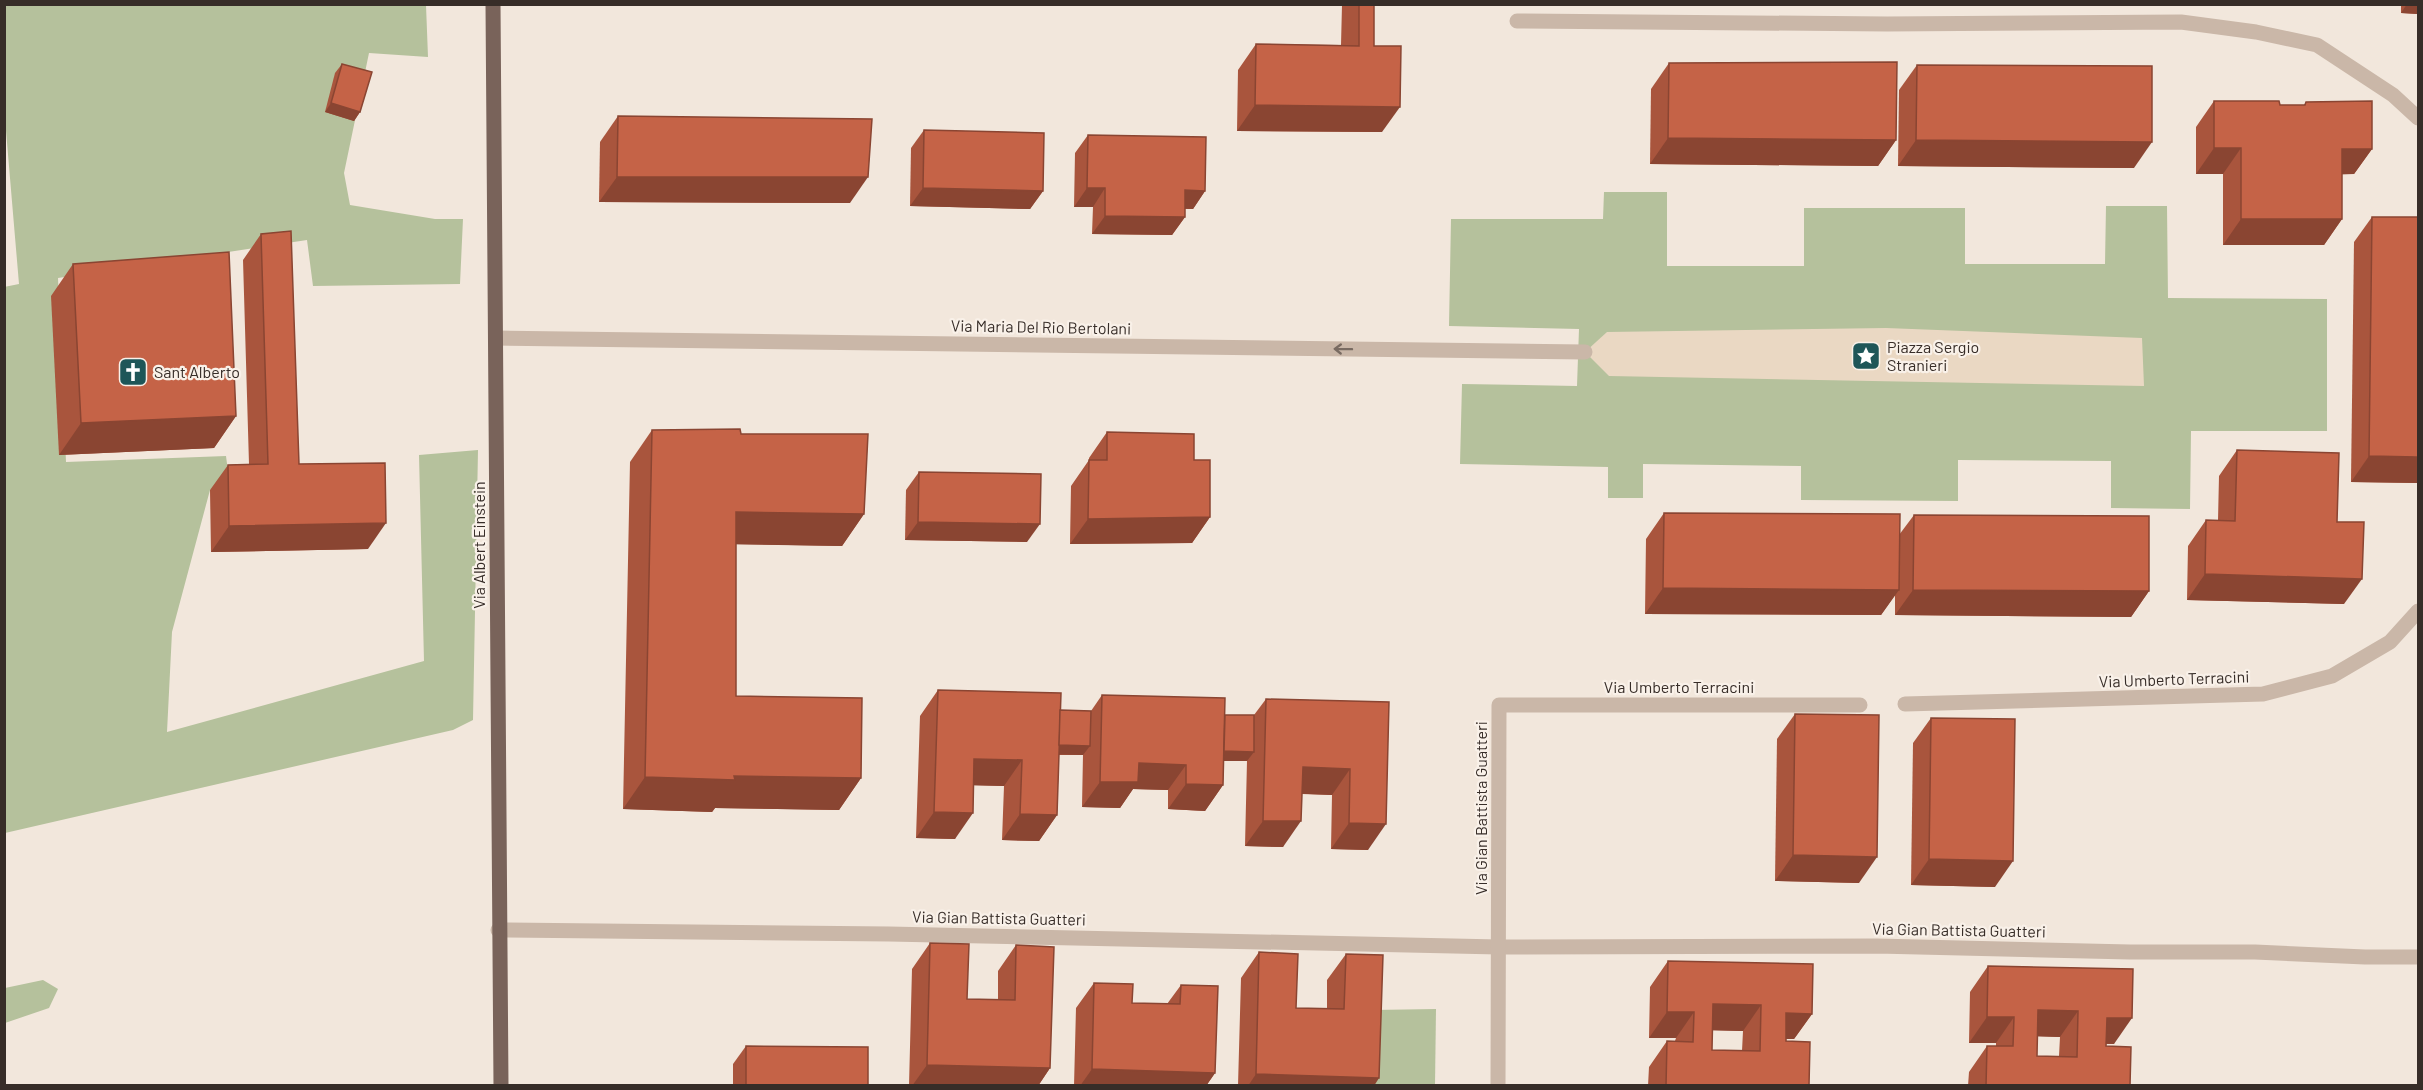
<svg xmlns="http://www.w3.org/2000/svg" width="2423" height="1090" font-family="Barlow,sans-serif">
	<rect width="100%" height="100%" fill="#f2e7dc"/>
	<g fill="#b5c19c">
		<path d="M4,5H426L428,57L369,53L344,173L350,205L435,219H463L460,284L313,286L307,240L58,278L66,462L226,456L229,479L210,490L172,632L167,732L424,661L419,455L478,450L473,720L453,730L5,833L4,287L19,284L5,119Z"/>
		<path d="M1604,192H1667V266H1804V208H1965V264H2105L2106,206H2167L2168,298L2327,299V431H2191L2190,509L2111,508V461L1958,460V501L1801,500V466L1643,464V498H1608V467L1460,464L1462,384L1577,386L1579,329L1449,326L1451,219H1603Z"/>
		<path d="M43,980L58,989L49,1008L5,1023V988Z"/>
		<path d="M1436,1009L1435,1085L1371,1086L1373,1010Z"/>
	</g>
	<path fill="#ead8c3" d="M1886,328L2142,338L2144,386L1609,376L1585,352L1607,332Z"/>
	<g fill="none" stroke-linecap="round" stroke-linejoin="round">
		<g stroke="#cab7a8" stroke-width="15">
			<path d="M1517,21L1887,24L2181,22L2256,32L2317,45L2393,95L2418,118"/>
			<path d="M496,338L1585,352"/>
			<path d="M1905,704L2263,694L2332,676L2390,642L2418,611"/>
			<path d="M498,930L889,934L1499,947L1877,946L2130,952H2255L2365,957H2418"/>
			<path d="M1498,1086L1499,705H1860"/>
		</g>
		<path stroke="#79635a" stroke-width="15" d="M493,4L501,1086"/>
	</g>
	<g fill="#a9553d" fill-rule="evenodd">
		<path d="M1312,4H1374V46L1382,132L1237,131L1238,70L1256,44L1341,45L1342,5Z"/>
		<path d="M2401,4H2418V14L2401,13Z"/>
		<path d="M1669,63L1896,140L1878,166L1650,164L1651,89Z"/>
		<path d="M342,64L360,112L354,121L325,112L335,73Z"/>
		<path d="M1917,65L2134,168L1898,166L1899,90Z"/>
		<path d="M2214,101L2280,105H2304L2306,102L2372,149L2354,174H2342V219L2324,245H2223V174H2196V127Z"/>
		<path d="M618,116L850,203L599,202L600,142Z"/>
		<path d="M924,130L1043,191L1030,209L910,206L911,148Z"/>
		<path d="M1088,135L1205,191L1193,209H1185V217L1172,235L1092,234L1093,207H1074L1075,153Z"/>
		<path d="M2372,217L2418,483L2351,482L2354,242Z"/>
		<path d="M261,234L299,464L368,549L211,552L210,490L228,465L249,464L243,260Z"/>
		<path d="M73,264L236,416L214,448L59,455L51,296Z"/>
		<path d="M652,430L741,434L864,514L842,546L736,544V696L861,778L839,810L715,808L712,812L623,809L630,462Z"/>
		<path d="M1107,432L1194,460L1210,517L1192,543L1070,544L1071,486L1089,460V458Z"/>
		<path d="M2237,450L2337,522L2344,604L2187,600L2188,546L2206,520L2218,521L2219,476Z"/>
		<path d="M919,472L1027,542L905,540L906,490Z"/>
		<path d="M1664,513L1899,535L1914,515L2149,591L2131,617L1895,615V595L1881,615L1645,614L1646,539Z"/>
		<path d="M938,690L1060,710L1091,711L1102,695L1225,715H1254L1266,699L1389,702L1368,850L1331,849L1332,795L1302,794L1283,847L1245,846L1247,761H1224L1223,785L1205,811L1168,809V790L1133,789L1120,808L1082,807L1083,755H1059L1057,815L1039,841L1002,840L1004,786L974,785L955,839L916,838L920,716Z"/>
		<path d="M1795,714L1859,883L1775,881L1777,739Z"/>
		<path d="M1931,718L1995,887L1911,885L1913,743Z"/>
		<path d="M930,943L967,999H998V971L1016,945L1050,1068L1038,1086H909L912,969Z"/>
		<path d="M1259,952L1296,1008H1327V980L1346,954L1374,1086H1238L1241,978Z"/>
		<path d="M1668,961L1812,1014L1794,1039H1786V1041L1809,1086H1648L1649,1067L1667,1041H1675L1676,1038H1649L1650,987ZM1712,1030L1743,1031L1742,1051L1712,1050Z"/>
		<path d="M1988,966L2133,969L2114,1044H2106V1046L2130,1086H1968L1969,1072L1987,1046H1996V1043H1969L1970,992ZM2037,1036L2060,1037L2059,1056H2037Z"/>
		<path d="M1094,983L1132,1003L1167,1004L1181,985L1215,1073L1206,1086H1074L1076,1008Z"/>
		<path d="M746,1046L868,1086H733V1064Z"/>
	</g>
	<g fill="#8a4532">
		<path d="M2407,4H2418V14L2401,13Z"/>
		<path d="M331,103L360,112L354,121L325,112Z"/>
		<path d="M1255,105L1400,107L1382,132L1237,131Z"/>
		<path d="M1668,138L1896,140L1878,166L1650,164Z"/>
		<path d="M1916,140L2152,142L2134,168L1898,166Z"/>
		<path d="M2214,148H2241L2223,174H2196Z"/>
		<path d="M2342,149H2372L2354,174L2324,175Z"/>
		<path d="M617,177H868L850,203L599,202Z"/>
		<path d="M923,188L1043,191L1030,209L910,206Z"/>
		<path d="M1087,188H1105L1093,207H1074Z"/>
		<path d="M1185,190L1205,191L1193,209L1173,208Z"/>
		<path d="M1105,216L1185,217L1172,235L1092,234Z"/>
		<path d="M2241,219H2342L2324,245H2223Z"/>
		<path d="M236,416L214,448L59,455L81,423Z"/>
		<path d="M2369,456L2418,457V483L2351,482Z"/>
		<path d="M736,512L864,514L842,546L714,544Z"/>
		<path d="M1210,517L1192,543L1070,544L1088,519Z"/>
		<path d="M918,522L1040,524L1027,542L905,540Z"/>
		<path d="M386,523L368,549L211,552L229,526Z"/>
		<path d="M2205,574L2362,579L2344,604L2187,600Z"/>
		<path d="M1663,588L1899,590L1881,615L1645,614Z"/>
		<path d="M1913,590L2149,591L2131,617L1895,615Z"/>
		<path d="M1048,745L1090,746L1083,755L1042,754Z"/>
		<path d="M1213,751L1254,752L1247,761H1206Z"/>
		<path d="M974,759L1022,760L1004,786L956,785Z"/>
		<path d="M1139,763L1186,765L1168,790L1133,789L1120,808L1082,807L1100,782Z"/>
		<path d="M1303,767L1350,769L1332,795L1285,793Z"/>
		<path d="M734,776L861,778L839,810L715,808L712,812L623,809L645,777Z"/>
		<path d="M1186,784L1223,785L1205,811L1168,809Z"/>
		<path d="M934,812L973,813L955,839L916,838Z"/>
		<path d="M1020,814L1057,815L1039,841L1002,840Z"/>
		<path d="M1263,821H1301L1283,847L1245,846Z"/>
		<path d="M1349,823L1386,824L1368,850L1331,849Z"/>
		<path d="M1793,855L1877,857L1859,883L1775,881Z"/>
		<path d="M1929,859L2013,861L1995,887L1911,885Z"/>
		<path d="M1713,1004L1761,1005L1743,1031L1695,1030Z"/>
		<path d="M2038,1010L2078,1011L2060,1037L2020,1036Z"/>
		<path d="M1667,1012H1694L1676,1038H1649Z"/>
		<path d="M1786,1013L1812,1014L1794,1039H1768Z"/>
		<path d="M1987,1017H2014L1996,1043H1969Z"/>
		<path d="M2107,1018H2132L2114,1044L2089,1043Z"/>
		<path d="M927,1065L1050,1068L1038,1086H912Z"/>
		<path d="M1092,1069L1215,1073L1206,1086H1080Z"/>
		<path d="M1256,1074L1379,1078L1374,1086H1248Z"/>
	</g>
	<g fill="#c56347" stroke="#8a4532" stroke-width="1.5" fill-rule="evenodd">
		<path d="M1359,4H1374V46H1401L1400,107L1255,105L1256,44L1359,46Z"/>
		<path d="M1897,62L1896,140L1668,138L1669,63Z"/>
		<path d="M342,64L372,72L360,112L331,103Z"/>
		<path d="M1917,65L2152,66V142L1916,140Z"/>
		<path d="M2214,101H2279L2280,105H2305L2306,102L2372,101V149H2342V219H2241V148H2214Z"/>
		<path d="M618,116L872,119L868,177H617Z"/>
		<path d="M924,130L1044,133L1043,191L923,188Z"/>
		<path d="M1088,135L1206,137L1205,191L1185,190V217L1105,216V188H1087Z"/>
		<path d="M2372,217H2418V457L2369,456Z"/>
		<path d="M291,231L299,464L385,463L386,523L229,526L228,465L268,464L261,234Z"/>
		<path d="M229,252L236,416L81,423L73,264Z"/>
		<path d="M740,429L741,434H868L864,514L736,512V696L862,698L861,778L734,776L735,780L645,777L652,430Z"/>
		<path d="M1107,432L1194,434V460H1210V517L1088,519L1089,460H1107Z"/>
		<path d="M2237,450L2339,453L2337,522H2364L2362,579L2205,574L2206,520L2235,521Z"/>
		<path d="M919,472L1041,474L1040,524L918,522Z"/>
		<path d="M1664,513L1900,514L1899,590L1663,588Z"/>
		<path d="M1914,515L2149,516V591L1913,590Z"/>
		<path d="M938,690L1061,693L1057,815L1020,814L1022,760L974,759L973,813L934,812Z"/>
		<path d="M1102,695L1225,698L1223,785L1186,784V765L1139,763L1138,782H1100Z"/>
		<path d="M1266,699L1389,702L1386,824L1349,823L1350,769L1303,767L1301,821H1263Z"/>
		<path d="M1060,710L1091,711L1090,746L1059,745Z"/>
		<path d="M1795,714L1879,715L1877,857L1793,855Z"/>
		<path d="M1225,715H1254V752L1224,751Z"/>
		<path d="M1931,718L2015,719L2013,861L1929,859Z"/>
		<path d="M930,943L969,944L967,999L1015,1000L1016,945L1054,947L1050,1068L927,1065Z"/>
		<path d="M1259,952L1298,954L1296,1008L1344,1009L1346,954L1383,955L1379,1078L1256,1074Z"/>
		<path d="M1668,961L1813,964L1812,1014L1786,1013V1041L1810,1042L1809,1086H1666L1667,1041L1693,1042L1694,1012H1667ZM1713,1004L1761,1005L1760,1051L1712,1050Z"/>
		<path d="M1988,966L2133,969L2132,1018H2107L2106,1046L2131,1047L2130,1086H1986L1987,1046H2013L2014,1017H1987ZM2038,1010L2078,1011L2077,1057L2037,1056Z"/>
		<path d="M1094,983L1133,984L1132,1003L1180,1004L1181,985L1218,986L1215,1073L1092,1069Z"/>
		<path d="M746,1046L868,1047V1086H746Z"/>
	</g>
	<defs><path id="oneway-shaft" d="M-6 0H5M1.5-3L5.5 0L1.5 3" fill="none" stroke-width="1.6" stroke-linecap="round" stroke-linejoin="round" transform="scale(1.5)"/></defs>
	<use stroke="#796b62" href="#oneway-shaft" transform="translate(1343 349) rotate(-179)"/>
	<defs>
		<g id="sight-square" transform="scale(1.5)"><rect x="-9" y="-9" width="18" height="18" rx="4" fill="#1e5658" stroke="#f9f1e9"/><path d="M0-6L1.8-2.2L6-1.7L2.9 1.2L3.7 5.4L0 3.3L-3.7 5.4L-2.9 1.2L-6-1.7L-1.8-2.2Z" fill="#fff"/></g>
		<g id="church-square" transform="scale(1.5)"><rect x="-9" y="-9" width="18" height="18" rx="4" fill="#1e5658" stroke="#f9f1e9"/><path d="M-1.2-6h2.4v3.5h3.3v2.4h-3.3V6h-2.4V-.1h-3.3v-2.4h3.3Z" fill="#fff"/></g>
	</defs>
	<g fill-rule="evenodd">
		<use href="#sight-square" x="1866" y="356"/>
		<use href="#church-square" x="133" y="372"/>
	</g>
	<g text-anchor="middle" stroke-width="4.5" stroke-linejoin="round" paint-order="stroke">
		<g font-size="16" fill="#372d28" stroke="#f9f1e9">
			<text transform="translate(1041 327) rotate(1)" y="6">Via Maria Del Rio Bertolani</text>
			<text transform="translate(479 545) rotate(-90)" y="6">Via Albert Einstein</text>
			<text transform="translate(2174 679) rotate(-2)" y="6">Via Umberto Terracini</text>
			<text x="1679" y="693">Via Umberto Terracini</text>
			<text transform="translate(1481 808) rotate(-90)" y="6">Via Gian Battista Guatteri</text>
			<text transform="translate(999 918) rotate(1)" y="6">Via Gian Battista Guatteri</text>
			<text transform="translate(1959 930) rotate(1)" y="6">Via Gian Battista Guatteri</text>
		</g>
		<g font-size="16" fill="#372d28" stroke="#f9f1e9" text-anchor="start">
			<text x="1887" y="353">Piazza Sergio<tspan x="1887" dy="18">Stranieri</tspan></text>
			<text x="154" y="378">Sant Alberto</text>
		</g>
	</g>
	<rect width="2423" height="1090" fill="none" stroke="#372d28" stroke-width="12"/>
</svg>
